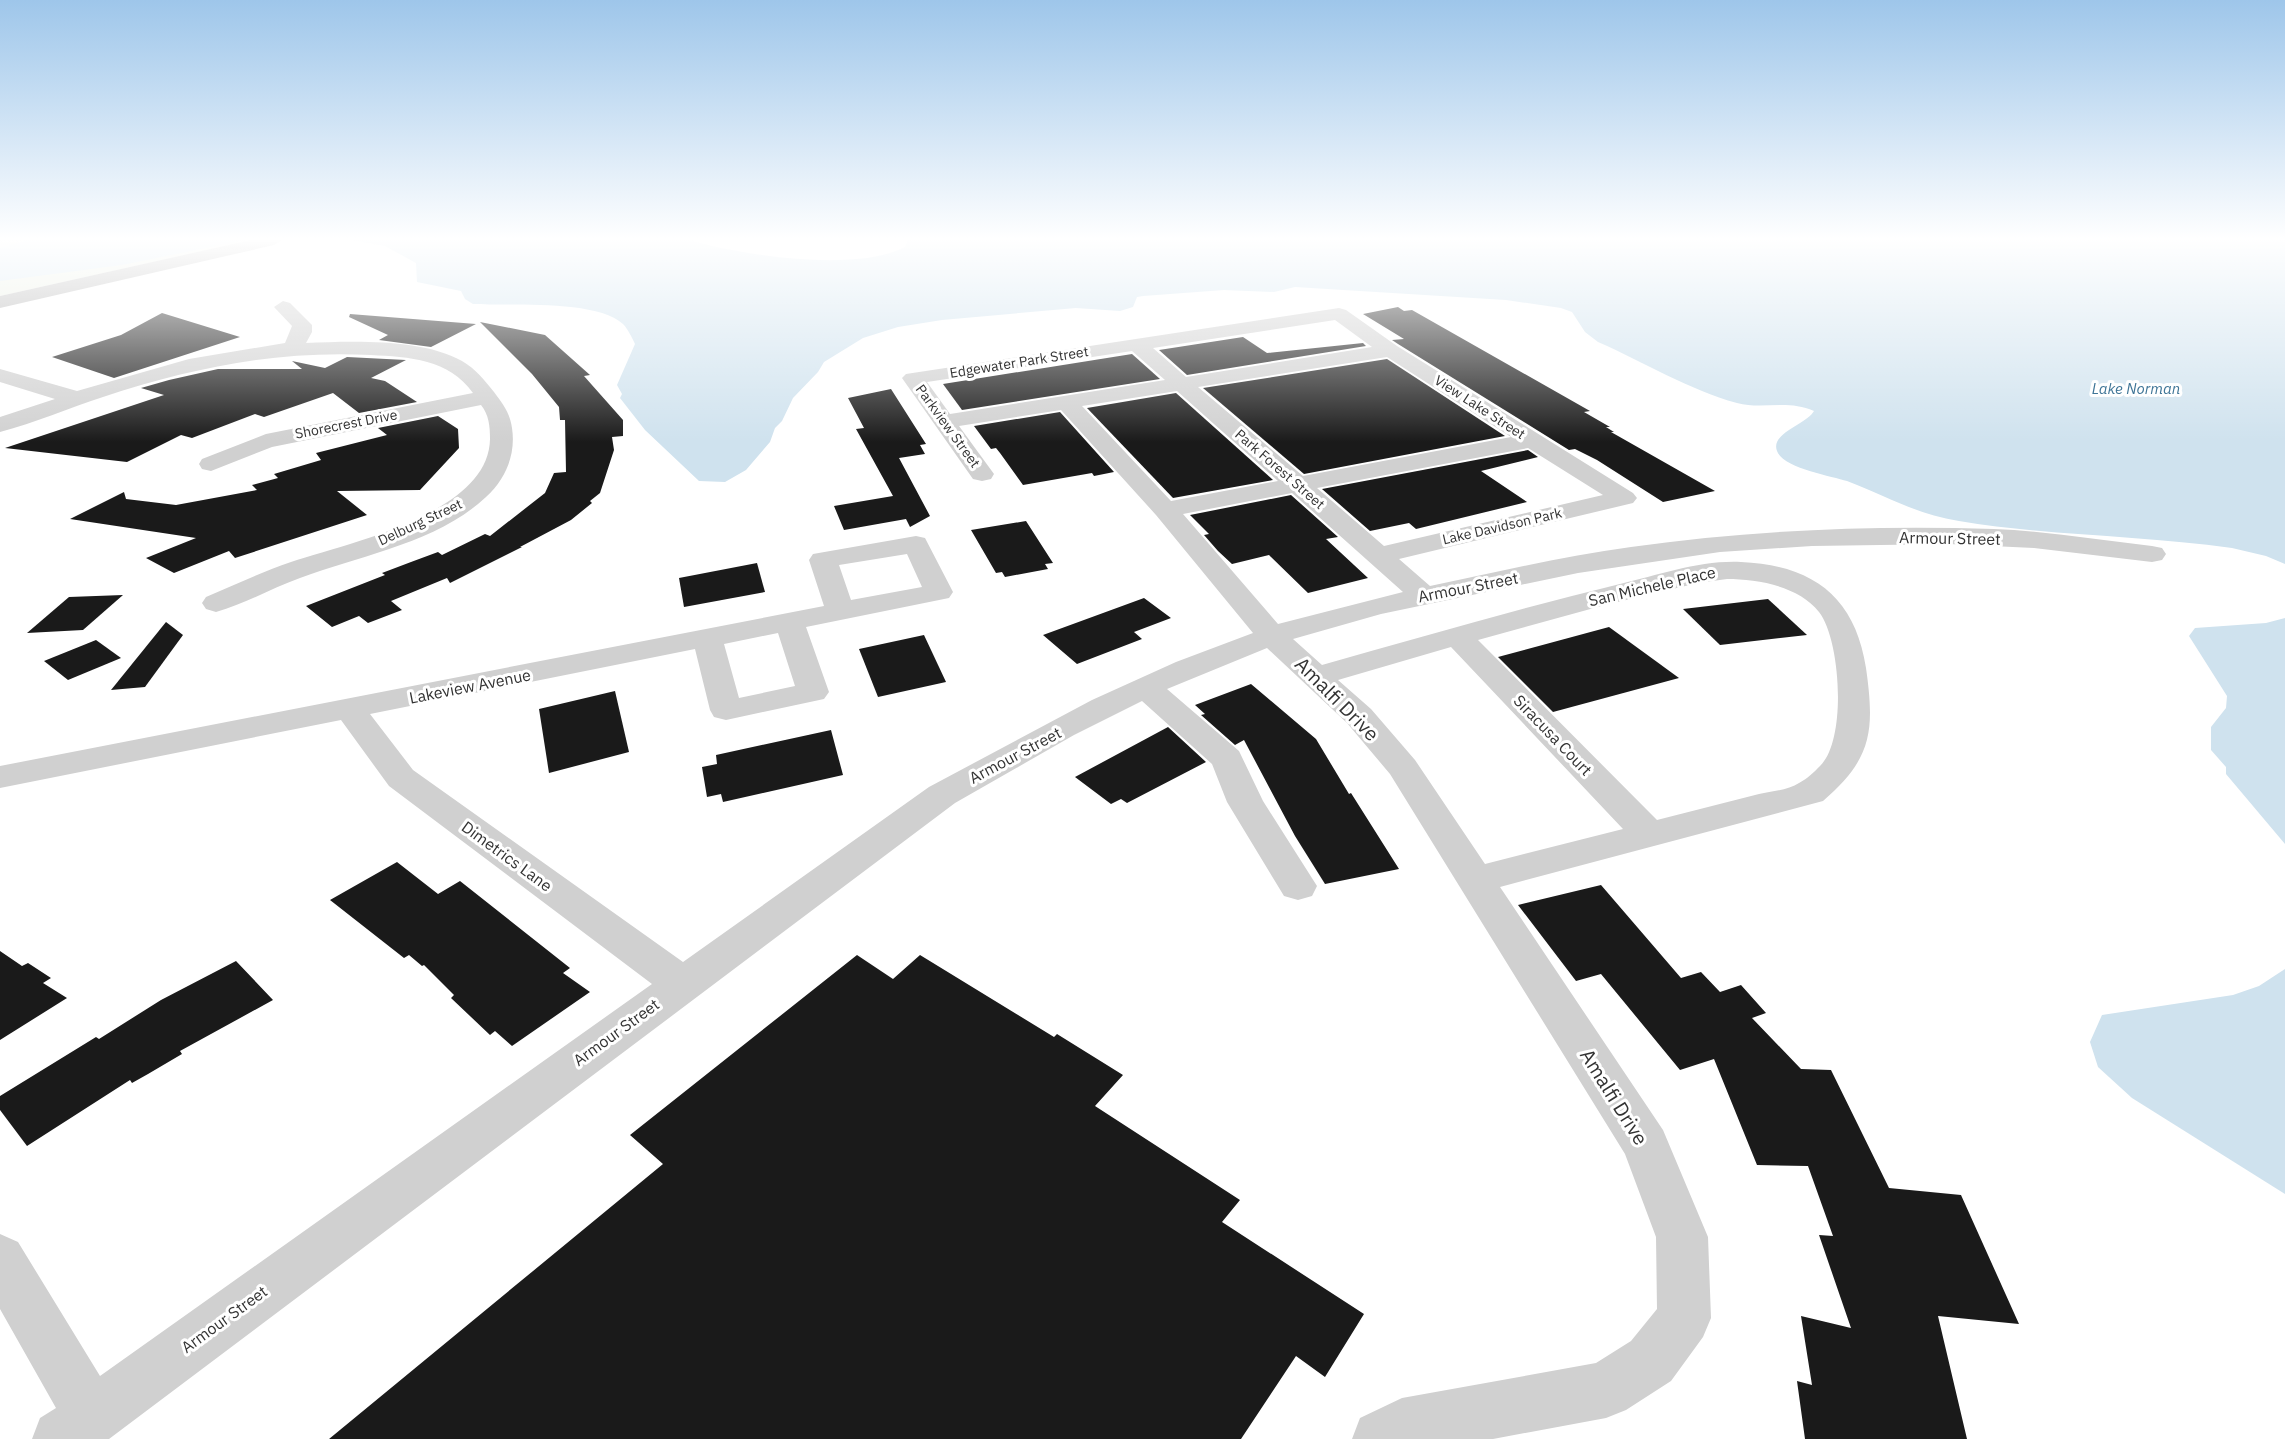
<svg xmlns="http://www.w3.org/2000/svg" width="2285" height="1439" font-family="'IBM Plex Sans',sans-serif">
	<rect width="100%" height="100%" fill="#fff"/>
	<path fill="#e6ecdf" d="M0,240H253L0,296Z"/>
	<g fill="#cfe2ee">
		<path d="M29,240H245L122,265L0,281V248Z"/>
		<path d="M351,240H689C741,255 855,273 905,247L908,240H2285V564L2266,556L2232,548C2141,535 2049,536 1959,521C1915,514 1887,496 1847,481C1832,476 1783,468 1777,451C1770,433 1807,424 1814,411C1787,399 1763,410 1737,403C1689,390 1644,362 1598,342L1585,332L1572,312L1561,308L1506,300L1295,287L1274,292L1224,290L1143,296L1137,297L1133,307L1120,311L1076,308L942,320L898,327L863,338L824,362L818,372L793,398L782,421L775,428L770,442L746,470L725,482L699,481L645,430L620,398L622,394L617,385L635,344C632,338 628,329 623,324C596,299 509,306 473,304L465,299L461,291L417,282L416,263L385,246Z"/>
		<path d="M2285,618V844L2226,774V767L2211,750V727L2226,708L2227,696L2189,636L2195,628L2266,623Z"/>
		<path d="M2285,969V1194L2132,1098L2098,1067L2090,1042L2102,1015L2233,995L2259,986Z"/>
	</g>
	<g fill="#1a1a1a">
		<path d="M1398,307L1404,311L1412,310L1590,411L1584,412L1610,427H1606L1614,432H1611L1715,491L1663,502L1597,460L1575,449L1569,450L1398,344L1392,340L1404,339L1363,314Z"/>
		<path d="M162,313L240,337L114,378L52,357L121,335Z"/>
		<path d="M350,314L476,324L431,347L379,340L388,335L349,317Z"/>
		<path d="M480,322L545,335L590,375L584,376L623,420V436L612,437L614,450L600,493L590,501L592,503L571,520L520,547H522L450,583L447,578L391,601L402,610L368,623L359,616L332,627L306,606L385,575L382,573L411,562L438,552L442,555L485,534L490,536L545,493L554,473L566,472L565,420H560L559,407L532,374Z"/>
		<path d="M1243,337L1267,353L1363,343L1366,346L1187,375L1159,350Z"/>
		<path d="M1132,354L1160,379L962,410L943,384Z"/>
		<path d="M347,357L406,360L371,378L385,381L417,402L359,413L333,393L264,417L255,414L192,438L181,435L127,462L5,448L164,395L141,388L169,380L218,369H302L292,361L325,368Z"/>
		<path d="M1387,359L1505,436L1304,474L1203,388Z"/>
		<path d="M891,389L926,444L920,445L925,454L899,458L930,516L910,527L906,519L844,530L834,506L893,496L856,429L864,428L848,398Z"/>
		<path d="M1176,393L1273,480L1173,498L1087,408Z"/>
		<path d="M1060,412L1114,472L1094,476L1092,473L1023,485L1000,453L996,448L991,449L974,426Z"/>
		<path d="M438,416L458,429L459,448L420,490L337,491L367,515L235,558L229,551L174,573L146,558L196,538L70,519L124,492L126,499L176,505L257,490L252,485L278,478L274,474L321,460L316,453L387,435L378,428Z"/>
		<path d="M1528,450L1538,457L1481,471L1527,502L1416,529L1409,523L1370,531L1322,489Z"/>
		<path d="M1291,495L1338,537L1326,539L1368,578L1308,593L1269,555L1232,564L1218,551L1204,535L1209,534L1190,515Z"/>
		<path d="M1026,521L1053,563L1045,564L1048,569L1005,577L1002,572L996,573L971,530Z"/>
		<path d="M757,563L765,592L684,607L679,578Z"/>
		<path d="M123,595L83,630L27,633L69,597Z"/>
		<path d="M1144,598L1171,618L1134,632L1142,639L1077,664L1043,635Z"/>
		<path d="M1768,599L1807,635L1720,645L1683,609Z"/>
		<path d="M166,622L183,635L145,687L111,690Z"/>
		<path d="M1609,627L1679,678L1553,712L1498,657Z"/>
		<path d="M924,635L946,682L878,697L859,649Z"/>
		<path d="M96,640L121,658L68,680L44,661Z"/>
		<path d="M1251,684L1316,739L1349,794L1351,793L1399,869L1325,884L1295,836L1244,740L1235,745L1201,715L1205,714L1195,705Z"/>
		<path d="M615,691L629,752L549,773L539,709Z"/>
		<path d="M1168,727L1206,762L1127,803L1121,799L1111,804L1075,777Z"/>
		<path d="M831,730L843,775L723,802L721,794L707,797L702,767L717,764L716,755Z"/>
		<path d="M397,862L438,894L460,881L570,968L563,973L590,992L512,1046L495,1031L490,1035L451,998L454,995L424,965L422,966L409,955L404,958L330,900Z"/>
		<path d="M1601,885L1681,978L1701,972L1720,992L1741,985L1766,1013L1752,1018L1801,1069L1831,1070L1889,1188L1961,1195L2019,1324L1938,1316L1967,1439H1805L1797,1381L1812,1385L1801,1316L1851,1328L1819,1235L1833,1236L1808,1166L1757,1165L1714,1059L1680,1070L1601,974L1576,981L1518,905Z"/>
		<path d="M0,951L22,966L28,963L51,978L43,983L67,998L0,1040Z"/>
		<path d="M857,955L893,979L920,955L1054,1037L1057,1034L1123,1075L1095,1106L1240,1200L1222,1222L1364,1314L1325,1377L1296,1356L1241,1439H329L663,1164L630,1135Z"/>
		<path d="M236,961L273,1000L180,1051L182,1054L148,1074L132,1083L130,1080L27,1146L0,1110V1096L96,1037L99,1039L161,1000Z"/>
	</g>
	<g fill="none" stroke-linecap="round" stroke-linejoin="round">
		<g fill="#d0d0d0" fill-rule="evenodd">
			<path d="M283,301L290,303L312,325V332L306,343C351,341 422,338 462,361C476,369 484,380 494,392C503,404 510,413 512,428C516,454 506,479 486,497C437,543 361,555 300,578C272,588 245,604 216,612L206,609L202,603L206,597C234,585 262,572 291,562C348,543 489,514 490,439C490,426 489,415 481,405L272,447L211,471L202,469L199,464L202,459L266,434L473,393C449,359 409,357 371,355C278,350 191,368 103,397C69,408 35,423 0,432V417L55,399L0,382V369L77,391L189,359L285,343L292,326L274,307Z"/>
			<path d="M1339,308L1346,310L1397,346L1633,493L1637,498L1633,503L1399,559L1430,586C1497,572 1564,556 1631,547C1751,530 1873,525 1994,529C2047,531 2099,540 2152,546L2162,548L2166,554L2162,560L2152,562L2034,548L1949,544L1812,546L1720,552L1578,573L1381,614L1293,639L1322,665C1421,637 1520,608 1620,584C1659,575 1700,560 1741,562C1812,565 1855,596 1866,668C1875,731 1872,759 1823,801L1500,887L1663,1130L1708,1237L1711,1318L1703,1337L1671,1381L1626,1410L1606,1418L1493,1439H1352L1360,1418L1402,1398L1596,1363L1631,1341L1657,1309L1656,1237L1625,1154L1390,774L1347,723L1267,648L1167,689L1239,751L1263,801L1317,886L1312,896L1298,900L1284,896L1227,802L1212,764L1142,701L1074,735L955,803L109,1439H32L40,1418L56,1408L0,1309V1234L18,1242L100,1376L652,984L389,786L341,720L0,788V766L824,606L809,560L813,554L916,536L925,538L953,592L949,598L806,627L829,692L824,699L726,720L714,717L710,710L695,649L370,714L413,770L683,962L929,787L1092,700L1176,662L1253,633L1156,515L1061,410L959,426L994,474L991,479L982,481L973,479L902,378L906,374ZM1335,320L1372,347L1186,377L1153,348ZM1132,351L1165,380L950,414L927,382ZM1387,357L1511,437L1303,476L1198,387ZM1177,391L1278,481L1171,501L1082,406ZM1528,448L1603,495L1384,546L1317,488ZM1292,493L1403,592L1278,624L1183,514ZM907,554L922,587L851,600L839,565ZM1727,579C1757,579 1799,586 1819,612C1841,640 1847,741 1820,766C1814,772 1807,779 1799,783C1789,790 1772,791 1759,794C1725,803 1691,811 1657,820L1478,640L1605,605L1698,583ZM778,633L795,686L739,698L724,644ZM1451,647L1623,829L1485,864L1415,760L1371,709L1338,680Z"/>
		</g>
		<path fill="#ababab" fill-rule="evenodd" d="M251,240H282L274,245L0,308V296Z"/>
	</g>
	<linearGradient id="sky" x2="0" y2="1"><stop stop-color="#9ec6ea"/><stop offset="0.54" stop-color="#fff"/><stop offset="1" stop-color="#fff" stop-opacity="0"/></linearGradient>
	<rect width="2285" height="442" fill="url(#sky)"/>
	<g text-anchor="middle" stroke-width="6" stroke-linejoin="round" paint-order="stroke">
		<g font-size="14" fill="#333" stroke="#fff">
			<text transform="translate(1019 362) rotate(-9)" y="5">Edgewater Park Street</text>
			<text transform="translate(1480 407) rotate(33)" y="5">View Lake Street</text>
			<text transform="translate(346 424) rotate(-11)" y="5">Shorecrest Drive</text>
			<text transform="translate(948 426) rotate(54)" y="5">Parkview Street</text>
			<text transform="translate(1280 469) rotate(41)" y="5">Park Forest Street</text>
			<text transform="translate(420 522) rotate(-25)" y="5">Delburg Street</text>
			<text transform="translate(1502 526) rotate(-13)" y="5">Lake Davidson Park</text>
		</g>
		<g font-size="15" font-style="italic" fill="#3f7597" stroke="#fff">
			<text x="2136" y="394">Lake Norman</text>
		</g>
		<g font-size="16" fill="#333" stroke="#fff">
			<text transform="translate(1950 538) rotate(1)" y="6">Armour Street</text>
			<text transform="translate(1652 586) rotate(-13)" y="6">San Michele Place</text>
			<text transform="translate(1468 587) rotate(-11)" y="6">Armour Street</text>
			<text transform="translate(470 686) rotate(-11)" y="6">Lakeview Avenue</text>
			<text transform="translate(1553 735) rotate(46)" y="6">Siracusa Court</text>
			<text transform="translate(1015 755) rotate(-28)" y="6">Armour Street</text>
			<text transform="translate(507 856) rotate(36)" y="6">Dimetrics Lane</text>
			<text transform="translate(616 1032) rotate(-36)" y="6">Armour Street</text>
			<text transform="translate(224 1319) rotate(-36)" y="6">Armour Street</text>
		</g>
		<g font-size="20" fill="#333" stroke="#fff">
			<text transform="translate(1337 699) rotate(45)" y="7">Amalfi Drive</text>
			<text transform="translate(1614 1097) rotate(58)" y="7">Amalfi Drive</text>
		</g>
	</g>
</svg>
